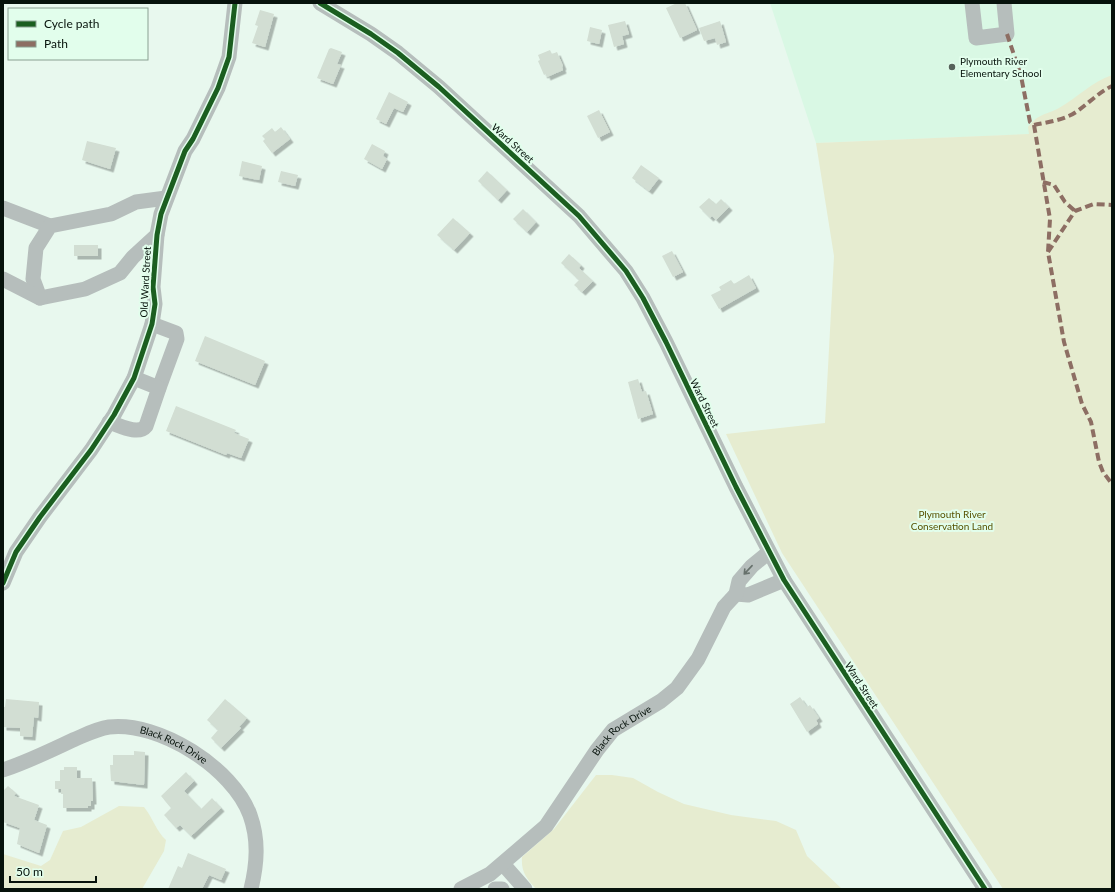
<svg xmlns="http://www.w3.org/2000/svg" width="1115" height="892" font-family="Lato,sans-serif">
	<defs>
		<filter id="shadow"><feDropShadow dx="3.5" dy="3.5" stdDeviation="0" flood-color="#0004"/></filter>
	</defs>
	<rect width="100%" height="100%" fill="#e8f8ee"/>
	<path fill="#d9f8e4" d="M770,3H1112V131L816,143Z"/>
	<g fill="#e6ecd0">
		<path d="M1112,75V889H1003L782,553L726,434L825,423L834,256L816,143L1029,134L1028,127C1039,113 1046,115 1059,108C1078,97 1092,82 1112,75Z"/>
		<path d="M596,775H612L633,778L658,792L684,804L731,815L776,821L796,830L807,856L842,889H536C526,878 521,872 522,857L554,829Z"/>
		<path d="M119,806L144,807C153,818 156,831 166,840L164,851L142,889H3V854L41,866L50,860L63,831L81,827Z"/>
	</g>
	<g fill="#d2ded3" filter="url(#shadow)">
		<path d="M677,3H685L697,30L680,38L666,8Z"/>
		<path d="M260,10L274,14L265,47L252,43L258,26L255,25Z"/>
		<path d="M625,21L629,34L622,36L624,44L614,47L608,25Z"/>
		<path d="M720,21L726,42L717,45L715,38L704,41L699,28Z"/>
		<path d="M590,27L602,30L599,44L587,41Z"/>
		<path d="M331,48L342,52L337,64L341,65L333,84L317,78L329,49Z"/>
		<path d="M550,50L552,54L557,52L563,66L562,67L563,70L547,77L546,74L544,75L538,61L540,60L538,55Z"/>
		<path d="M389,92L408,102L403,112L394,108L386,124L376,119Z"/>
		<path d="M599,110L610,132L598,138L587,116Z"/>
		<path d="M281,127L290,139L272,153L263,141L265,139L262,136L272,128L275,132Z"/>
		<path d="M87,141L116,148L110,169L82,160Z"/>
		<path d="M372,144L385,151L383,156L387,159L382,169L364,159Z"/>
		<path d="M242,161L262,166L259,180L239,176Z"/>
		<path d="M641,165L659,178L649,191L632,178Z"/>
		<path d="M281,171L298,175L295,186L278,182Z"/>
		<path d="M487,171L507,190L498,200L478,181Z"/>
		<path d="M709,198L716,204L721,199L729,207L716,220L712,216L710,218L699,207Z"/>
		<path d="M523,209L536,222L527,232L513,219Z"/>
		<path d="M453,218L470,233L454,250L437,235Z"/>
		<rect x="74" y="245" width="24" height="11"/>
		<path d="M672,251L683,272L673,277L662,256Z"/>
		<path d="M569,254L581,265L579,268L593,281L582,292L574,285L579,280L561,263Z"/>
		<path d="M749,275L756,288L719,309L711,295L721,290L719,287L731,280L734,284Z"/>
		<path d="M205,336L265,361L255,385L195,361Z"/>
		<path d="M638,379L642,392L646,391L653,414L638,419L628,382Z"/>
		<path d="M176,406L236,430L234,433L249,439L241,458L227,453L226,455L166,431Z"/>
		<path d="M800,697L807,707L810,705L819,718L816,720L818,724L807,732L790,704Z"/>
		<path d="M6,699L39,702L38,718L34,717L32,737L20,736V728L3,727V707H5Z"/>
		<path d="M225,699L247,718L239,727L241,728L221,748L211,738L218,730L207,720Z"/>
		<path d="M134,751L145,752L144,785L111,781L110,765H113V755H134Z"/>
		<path d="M64,767H77V778H92L93,801H91V806H88V808H63V794H61V789H55V781H60V770H64Z"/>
		<path d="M186,772L194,781L184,791L201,809L212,798L221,808L191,836L180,825L176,828L164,815L171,808L161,796Z"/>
		<path d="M8,786L16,793L14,796L39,805L34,820L47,825L39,853L17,844L20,828L3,822V791Z"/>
		<path d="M188,853L226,869L221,880L209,875L202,889H168L178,866L182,868Z"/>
	</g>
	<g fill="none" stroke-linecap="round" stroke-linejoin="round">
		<g stroke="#b6bebc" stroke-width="15">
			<path d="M320,3L371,34L398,53L439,87L579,216L626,271L643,298L666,342L736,487L784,580L985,889"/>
			<path d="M972,3L976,38L1007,34L1004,3"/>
			<path d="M3,208L50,226"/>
			<path d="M157,235L133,257L120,273L85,289L40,298L33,279L36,248L50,226L111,214L136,202L166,198"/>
			<path d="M3,279L40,298"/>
			<path d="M152,324L176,333L177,339L159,388"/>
			<path d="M109,422C119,425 138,436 146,426L159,388L134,378"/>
			<path d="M3,583L16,552L40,517L91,450L114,415L134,378L152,324L155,304L153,287L157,235L161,214L185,151L193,139L218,88L229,57L235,3"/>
			<path d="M736,594L748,595L784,580"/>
			<path id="s1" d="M3,770C27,762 50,751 73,740C85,735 96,729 109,727C159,721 233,768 250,815C259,840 257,864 251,889"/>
			<path d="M503,864L525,889"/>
			<path id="s2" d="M461,889L490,874L546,826L597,750L613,730L661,701L677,688L698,659L724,607L736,594L739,581L752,566L769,552"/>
			<path d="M495,889H502"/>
		</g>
		<g stroke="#8d6e63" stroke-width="4" stroke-dasharray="8 4" stroke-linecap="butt">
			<path d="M1007,34L1021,76L1030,122L1034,125C1048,122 1064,120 1076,112C1089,103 1098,93 1112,86"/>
			<path d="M1034,125L1050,219L1048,252L1064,342L1082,404L1091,422L1099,462L1103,472L1112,484"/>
			<path d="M1043,182L1054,185L1065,202L1075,211"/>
			<path d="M1048,252L1075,211L1094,204L1112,205"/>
		</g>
		<g stroke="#e2feec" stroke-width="8">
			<g id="cycleway">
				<path d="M320,3L371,34L398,53L439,87L579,216L626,271L643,298L666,342L736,487L784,580L985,889"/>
				<path d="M3,583L16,552L40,517L91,450L114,415L134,378L152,324L155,304L153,287L157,235L161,214L185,151L193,139L218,88L229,57L235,3"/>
			</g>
		</g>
		<use href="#cycleway" stroke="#1b5e20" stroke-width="5"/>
	</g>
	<defs><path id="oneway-shaft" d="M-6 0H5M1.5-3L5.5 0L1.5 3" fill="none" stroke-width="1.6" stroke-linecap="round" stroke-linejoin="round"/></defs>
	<use stroke="#67716c" href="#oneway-shaft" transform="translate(748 570) rotate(133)"/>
	<circle fill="#55625a" stroke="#e2feec" stroke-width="1.5" cx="952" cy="67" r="4"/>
	<g text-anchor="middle" stroke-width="4" stroke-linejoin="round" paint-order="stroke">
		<g font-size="10" fill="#06120b" stroke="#e2feec" text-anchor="start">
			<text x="960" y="65">Plymouth River<tspan x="960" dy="12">Elementary School</tspan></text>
		</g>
		<g font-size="10" fill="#06120b" stroke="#e2feec">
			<text transform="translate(513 143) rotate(42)" y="4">Ward Street</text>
			<text transform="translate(145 282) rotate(-87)" y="4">Old Ward Street</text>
			<text transform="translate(705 403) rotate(64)" y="4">Ward Street</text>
			<text transform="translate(862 685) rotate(57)" y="4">Ward Street</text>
			<text dy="4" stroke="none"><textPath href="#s2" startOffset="230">Black Rock Drive</textPath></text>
			<text dy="4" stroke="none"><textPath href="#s1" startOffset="183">Black Rock Drive</textPath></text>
		</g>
		<g font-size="10" fill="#575100" stroke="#e2feec">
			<text x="952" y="518">Plymouth River<tspan x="952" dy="12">Conservation Land</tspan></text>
		</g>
	</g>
	<rect width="1115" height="892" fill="none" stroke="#06120b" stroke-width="8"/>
	<rect x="8" y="8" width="140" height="52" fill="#e2feec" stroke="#8aa092"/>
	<rect x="16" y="21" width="20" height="6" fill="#1b5e20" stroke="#8aa092"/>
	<text x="44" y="28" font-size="12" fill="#06120b">Cycle path</text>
	<rect x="16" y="41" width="20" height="6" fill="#8d6e63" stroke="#8aa092"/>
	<text x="44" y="48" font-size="12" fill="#06120b">Path</text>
	<path d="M10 876v6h86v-6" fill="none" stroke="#06120b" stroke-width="2"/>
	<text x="16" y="876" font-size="12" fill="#06120b" stroke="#e2feec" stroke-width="3" paint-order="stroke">50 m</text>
</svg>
